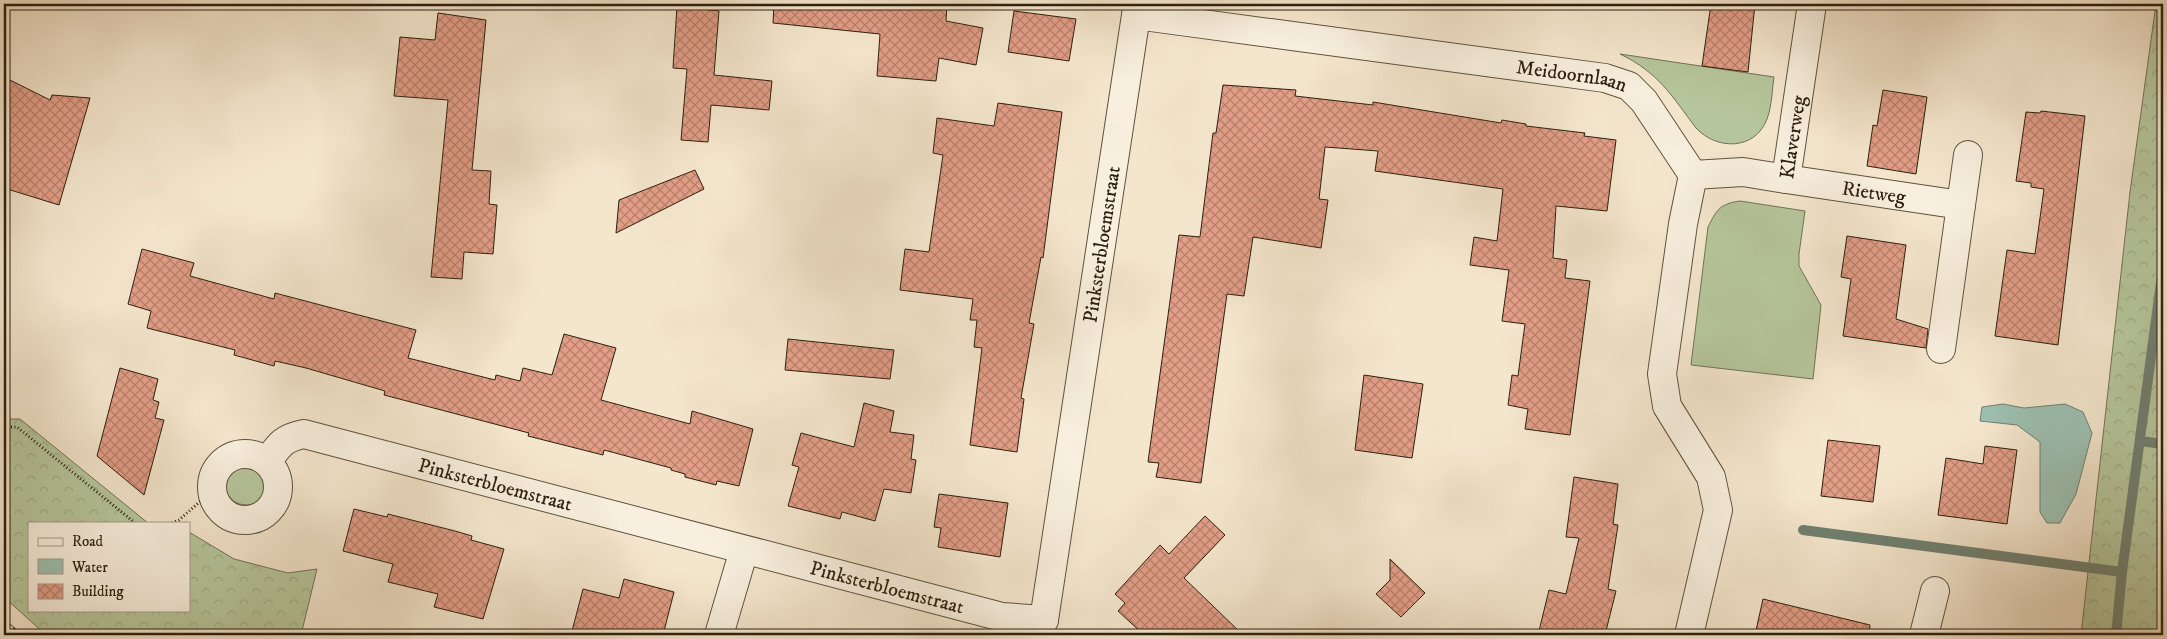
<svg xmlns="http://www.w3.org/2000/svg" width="2167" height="639" font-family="'IM FELL DW Pica',serif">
	<defs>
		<pattern id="forest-crowns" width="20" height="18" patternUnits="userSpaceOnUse" patternTransform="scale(1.25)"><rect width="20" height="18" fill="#b6c69c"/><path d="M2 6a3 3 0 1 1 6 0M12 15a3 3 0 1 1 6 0" fill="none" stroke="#9daa85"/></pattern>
		<pattern id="building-cross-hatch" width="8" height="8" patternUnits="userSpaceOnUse" patternTransform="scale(1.25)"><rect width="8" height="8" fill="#e39e87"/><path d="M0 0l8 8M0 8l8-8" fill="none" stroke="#b8806d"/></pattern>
	</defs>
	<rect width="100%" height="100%" fill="#f4e6cd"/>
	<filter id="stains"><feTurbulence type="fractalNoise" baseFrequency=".004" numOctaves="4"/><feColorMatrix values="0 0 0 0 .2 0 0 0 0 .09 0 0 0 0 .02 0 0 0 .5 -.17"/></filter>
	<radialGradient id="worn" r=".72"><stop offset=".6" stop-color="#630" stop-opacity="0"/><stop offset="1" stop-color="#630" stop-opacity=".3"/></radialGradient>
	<g fill="#b6c69c" stroke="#727356">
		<path d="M1620,54L1774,77C1772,90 1772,106 1767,119C1755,151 1716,150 1696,128C1671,95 1659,73 1620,54Z"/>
		<path d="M1740,201L1805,211L1799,254V266L1821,305L1813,379L1691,365L1708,227C1717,209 1720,204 1740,201Z"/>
		<circle cx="246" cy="484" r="21"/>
	</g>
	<g fill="url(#forest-crowns)" stroke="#727356">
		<path d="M2156,4H2163V635H2081L2130,192Z"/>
		<path d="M4,419H20L148,523H29V610H189V532L234,559L288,573L317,569L301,635H46L4,597Z"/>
	</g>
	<path fill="#9dc0b2" stroke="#708071" d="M2003,404L2024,408L2065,404L2083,412L2092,433L2076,494L2060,523H2047L2040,512V442L2017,425L1980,421L1982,407Z"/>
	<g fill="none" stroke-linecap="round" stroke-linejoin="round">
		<g stroke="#708071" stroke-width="10">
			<path d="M2140,441L2163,444"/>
			<path d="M1803,530L2122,572"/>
			<path d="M2116,635L2122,572L2163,268"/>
		</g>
	</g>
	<g fill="url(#building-cross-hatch)" stroke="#2d200f">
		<path d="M774,4H947L946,21L983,28L976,65L939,58L936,81L877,76L880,34L773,23Z"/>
		<path d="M1711,4H1755L1748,72L1702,66Z"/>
		<path d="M677,6L719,11L714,75L772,81L769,110L711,105L708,142L681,140L687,69L673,68Z"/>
		<path d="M1014,11L1076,19L1069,61L1008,52Z"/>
		<path d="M438,13L486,20L472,170L491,171L489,204L497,205L493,254L464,252L462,279L431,277L448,100L394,96L400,37L435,40Z"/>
		<path d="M4,77L50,100L52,95L90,98L59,205L4,188Z"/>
		<path d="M1223,85L1296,90L1295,96L1373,105V102L1501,123L1502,120L1526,124V126L1585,133L1584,136L1616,140L1607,211L1556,206L1553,258L1567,260L1565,278L1590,281L1570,435L1525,429L1528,409L1508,405L1512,375L1518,376L1525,324L1502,321L1509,270L1470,265L1474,237L1497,241L1503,189L1375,171L1378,151L1325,147L1319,199L1328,200L1321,248L1253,237L1244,296L1227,294L1201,483L1156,477L1159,463L1148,462L1179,235L1200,237L1213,133H1216Z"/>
		<path d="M1883,90L1927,97L1916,174L1867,166L1873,125L1877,126Z"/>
		<path d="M998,103L1062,112L1043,258L1041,257L1029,323L1034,324L1021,398L1024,399L1017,452L970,445L982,348L974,347L977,320H970L973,299L900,290L905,249L929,252L943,155L933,153L937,118L994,126Z"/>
		<path d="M2041,111L2085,116L2058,345L1995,336L2007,250L2035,254L2044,189L2031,187V183L2016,181L2026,112L2040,113Z"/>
		<path d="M695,170L704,189L616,233L619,200Z"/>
		<path d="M1847,236L1906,245L1896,319L1928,329L1926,348L1843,336L1851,279L1841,277Z"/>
		<path d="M142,249L194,263L190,276L274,299L275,293L416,330L408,358L495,380L496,375L520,381L523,368L552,375L564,334L616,348L601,400L690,424L692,411L753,429L739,486L717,481L716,485L685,477V474L671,470V468L604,450L603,455L528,436L529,433L384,395L385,391L306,368L275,361L274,366L234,355L235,350L147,328L151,311L128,304Z"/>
		<path d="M788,339L894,350L890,379L785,370Z"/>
		<path d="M120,368L158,379L153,400L159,402L155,418L164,420L144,495L97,456Z"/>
		<path d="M1364,375L1423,384L1412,458L1355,450Z"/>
		<path d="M864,403L894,411L890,432L914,435L911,459L916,460L911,493L884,489L875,521L842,512L840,519L788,506L799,467L792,465L801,433L854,447Z"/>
		<path d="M1828,440L1880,446L1873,502L1821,496Z"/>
		<path d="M1985,446L2017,450L2007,524L1938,515L1946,458L1983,464Z"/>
		<path d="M1574,477L1618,484L1613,524L1618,525L1608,589L1616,591L1605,635H1538L1549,590L1566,594L1579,538L1566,537Z"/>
		<path d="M939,494L1008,503L1000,557L938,547L941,528L934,527Z"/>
		<path d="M354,509L387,517L388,514L455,531L472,536L471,540L504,549L483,619L434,607L438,594L388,582L393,564L343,551Z"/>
		<path d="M1205,516L1225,535L1184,578L1243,635H1144L1118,611L1125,603L1115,594L1160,545L1169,554Z"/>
		<path d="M1390,559L1425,593L1401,617L1376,594L1390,580Z"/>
		<path d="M624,579L674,592L663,635H571L583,589L619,598Z"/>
		<path d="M1763,599L1870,625L1869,635H1755Z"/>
	</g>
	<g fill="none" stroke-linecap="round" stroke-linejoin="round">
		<g stroke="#5f523e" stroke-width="30">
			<g id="minor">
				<path id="s1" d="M1136,15L1605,78L1629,86L1644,101L1693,175L1683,224L1662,374L1667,406L1711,477L1718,510L1689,635"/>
				<path id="s2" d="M1693,175L1743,172L1786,179L1812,4"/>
				<path id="s3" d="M1786,179L1961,205L1941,349"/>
				<path d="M1961,205L1968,155"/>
				<circle cx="245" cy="487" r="33"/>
				<path id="s4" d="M267,462C279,445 283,438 304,434L1002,617L1044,620"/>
				<path id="s5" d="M1044,620L1136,15"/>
				<path d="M719,635L744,550"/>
				<path d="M1924,635L1935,591"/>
			</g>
		</g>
		<g stroke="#2d200f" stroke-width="3" stroke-dasharray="1 2.5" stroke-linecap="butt">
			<path d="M4,427H17L135,523"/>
			<path d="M172,523L179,520L211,492"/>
		</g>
		<use href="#minor" stroke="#f8efde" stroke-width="28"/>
		<g stroke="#2d200f" stroke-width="5.5">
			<path id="rail" d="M4,622L19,635"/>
		</g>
		<use href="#rail" stroke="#f8efde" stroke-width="4" stroke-dasharray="11" stroke-linecap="butt"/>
	</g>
	<g text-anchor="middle" stroke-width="4" stroke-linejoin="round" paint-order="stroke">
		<g font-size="20" fill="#2d200f" stroke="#f8efde">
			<text dy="7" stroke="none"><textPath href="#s1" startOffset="440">Meidoornlaan</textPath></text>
			<text dy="7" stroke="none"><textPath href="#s2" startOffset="136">Klaverweg</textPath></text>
			<text dy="7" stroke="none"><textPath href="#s3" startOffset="89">Rietweg</textPath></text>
			<text dy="7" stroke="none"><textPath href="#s5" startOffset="380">Pinksterbloemstraat</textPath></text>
			<text dy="7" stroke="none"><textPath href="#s4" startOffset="246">Pinksterbloemstraat</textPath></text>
			<text dy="7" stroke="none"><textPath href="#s4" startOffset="651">Pinksterbloemstraat</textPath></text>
		</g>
	</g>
	<rect width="2167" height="639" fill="none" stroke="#f4e6cd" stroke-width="20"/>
	<rect x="5" y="5" width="2157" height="629" fill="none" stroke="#2d200f" stroke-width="2.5"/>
	<rect x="10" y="10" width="2147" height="619" fill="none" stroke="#2d200f"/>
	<rect x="28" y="522" width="162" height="90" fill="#f8efde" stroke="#a79c8b"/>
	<rect x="38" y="538" width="25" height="8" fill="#f8efde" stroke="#a79c8b"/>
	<text x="72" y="546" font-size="15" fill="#2d200f">Road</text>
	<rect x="38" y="559" width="25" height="15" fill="#9dc0b2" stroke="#a79c8b"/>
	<text x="72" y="572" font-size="15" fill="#2d200f">Water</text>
	<rect x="38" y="584" width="25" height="15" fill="url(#building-cross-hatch)" stroke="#a79c8b"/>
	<text x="72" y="596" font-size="15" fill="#2d200f">Building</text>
	<rect width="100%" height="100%" filter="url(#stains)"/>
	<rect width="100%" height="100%" fill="url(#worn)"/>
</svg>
